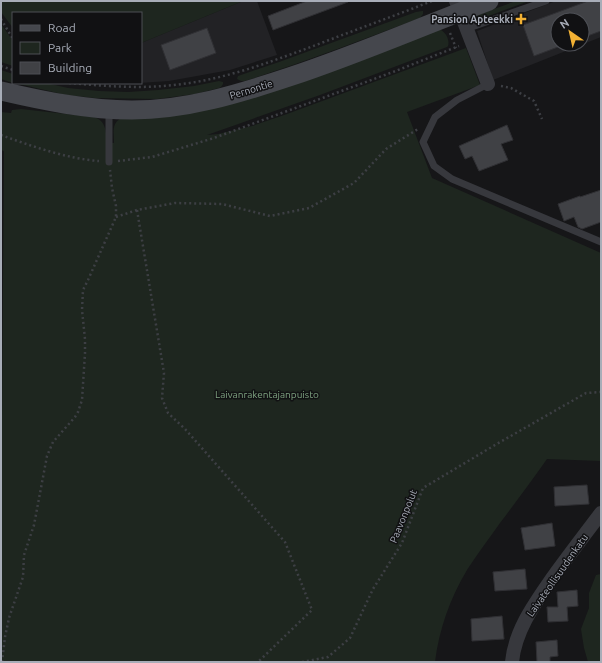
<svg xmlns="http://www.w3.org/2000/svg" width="602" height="663" font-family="Ubuntu,sans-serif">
	<rect width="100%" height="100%" fill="#161618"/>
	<g fill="#222225" fill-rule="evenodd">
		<path d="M243,1H257L277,55L230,70L169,81L139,83H141V43Z"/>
		<path d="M556,1H601V37L493,80L477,31ZM558,20H582V44H558Z"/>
	</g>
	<g fill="#1e261f">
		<path d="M1,1H243L141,43V13H13V28L1,12Z"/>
		<path d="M516,1H529L478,20L476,19L475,18L477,15Z"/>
		<path d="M422,11H423V14L420,18C362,40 304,62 245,81H241L237,79L238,76L279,62L416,12Z"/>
		<path d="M1,24L13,41V66L1,62Z"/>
		<path d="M438,30H441C446,33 450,40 448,46L447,47L320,95L207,135L218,134L252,126L287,114L466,48L480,85L407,112L432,178L601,253V461L547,459C532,480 516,502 500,523C489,539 477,554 467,570C450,598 439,630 435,662H1V549L4,151L1,150V112L11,113L12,110L21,109L94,117C106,121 106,131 107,142L114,143C114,133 111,124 121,118Z"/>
		<path d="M1,70L13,74V83L1,79Z"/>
		<path d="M219,81L223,82V84L221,87L219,88L195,94L157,99L95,98L66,95L15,83H46L68,88L99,91L128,92L158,90L194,86Z"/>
		<path d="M601,574V662H588L584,648L581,629L589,608V593L596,575Z"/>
	</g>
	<g fill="#404145" stroke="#303034">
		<path d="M307,1H348V2L273,30L268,16Z"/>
		<path d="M588,1H601V31L582,38V20H558V47L534,56L523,25Z"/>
		<path d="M207,28L216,53L170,70L161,45Z"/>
		<path d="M507,125L513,140L501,144L508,160L479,171L472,156L465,159L459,146Z"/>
		<path d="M601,190V222L582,229L578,227L574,217L564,221L558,204L580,196V197Z"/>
		<path d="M587,485L589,504L555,506L554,487Z"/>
		<path d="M552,523L555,546L525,550L521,528Z"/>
		<path d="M525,569L527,589L495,591L493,572Z"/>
		<path d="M577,590L578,606L567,607L568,621L548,622L547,607H558L557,592Z"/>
		<path d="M502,616L504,639L472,641L471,619Z"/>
		<path d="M557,640L558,656L550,657V662H537L536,642Z"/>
	</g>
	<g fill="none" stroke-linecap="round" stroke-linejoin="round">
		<g stroke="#3d3f44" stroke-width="2.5" stroke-dasharray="2 3" stroke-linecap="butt">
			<path d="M1,19L13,39"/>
			<path d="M450,33L456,48"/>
			<path d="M1,66L13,70"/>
			<path d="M69,83C104,86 139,89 174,85C224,80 270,62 316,45C355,30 394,16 432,1"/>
			<path d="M501,86L511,88L534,101L542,119"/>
			<path d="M1,135C31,146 68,159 99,161"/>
			<path d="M118,161L152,157L214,138L393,72L459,46"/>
			<path d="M137,210L164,373L162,398L168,413L185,429L285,542L312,610L258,662"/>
			<path d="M116,217L137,210L175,203L222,204L270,216L309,208L354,183L386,149L418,129"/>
			<path d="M2,662L5,637L9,618L23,577L24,555L34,525L47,456L53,442L75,417L78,412L82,400L85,353V339L82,310L83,290L88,280L116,217V206L112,188L110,170"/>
			<path d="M302,662L328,657L350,638L373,589L402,543L423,488L495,445L586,393L601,392"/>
		</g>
		<g stroke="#37383d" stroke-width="7">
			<path d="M466,29L546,1"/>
			<path d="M488,84L457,100L435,117L423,142L434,166L452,179L601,242"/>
			<path d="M109,109V162"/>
		</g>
		<g stroke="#37383d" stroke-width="14">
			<path d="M456,1L488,84"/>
			<path d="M512,662C515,630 535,603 553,577C569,555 585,534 601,513"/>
		</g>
		<path stroke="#45474d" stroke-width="19" d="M1,91C44,101 88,110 132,110C186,110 238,94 289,77C356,55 422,26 489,1"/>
	</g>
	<path fill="#f2b134" stroke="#111113" stroke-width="1.5" d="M519 13h4v4h4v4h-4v4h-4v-4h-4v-4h4z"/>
	<g text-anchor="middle" stroke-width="3" stroke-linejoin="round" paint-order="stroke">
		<g font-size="10" font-weight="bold" fill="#a8adb8" stroke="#111113" text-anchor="end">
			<text x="513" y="23">Pansion Apteekki</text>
		</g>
		<g font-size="10" fill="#a8adb8" stroke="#111113">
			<text transform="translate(251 89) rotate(-17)" y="4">Pernontie</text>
			<text transform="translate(403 516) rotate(-68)" y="4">Paavonpolut</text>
			<text transform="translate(557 575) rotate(-55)" y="4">Laivateollisuudenkatu</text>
		</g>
		<g font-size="10" fill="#7fa381" stroke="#111113">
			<text x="267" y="398">Laivanrakentajanpuisto</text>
		</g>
	</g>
	<rect width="602" height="663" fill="none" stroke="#a8adb8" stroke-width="4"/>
	<rect x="12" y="12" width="130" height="72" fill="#111113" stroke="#4d4f55"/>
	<rect x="20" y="25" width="20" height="6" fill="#45474d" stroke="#4d4f55"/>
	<text x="48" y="32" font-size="12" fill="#a8adb8">Road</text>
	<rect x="20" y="42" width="20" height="12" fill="#1e261f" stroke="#4d4f55"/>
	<text x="48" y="52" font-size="12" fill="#a8adb8">Park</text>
	<rect x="20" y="62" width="20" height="12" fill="#404145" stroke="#4d4f55"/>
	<text x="48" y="72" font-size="12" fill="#a8adb8">Building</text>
	<g transform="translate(570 32) rotate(326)"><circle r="19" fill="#111113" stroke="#4d4f55"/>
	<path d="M0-3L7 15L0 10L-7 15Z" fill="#f2b134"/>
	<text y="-6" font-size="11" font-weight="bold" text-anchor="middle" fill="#a8adb8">N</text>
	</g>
</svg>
